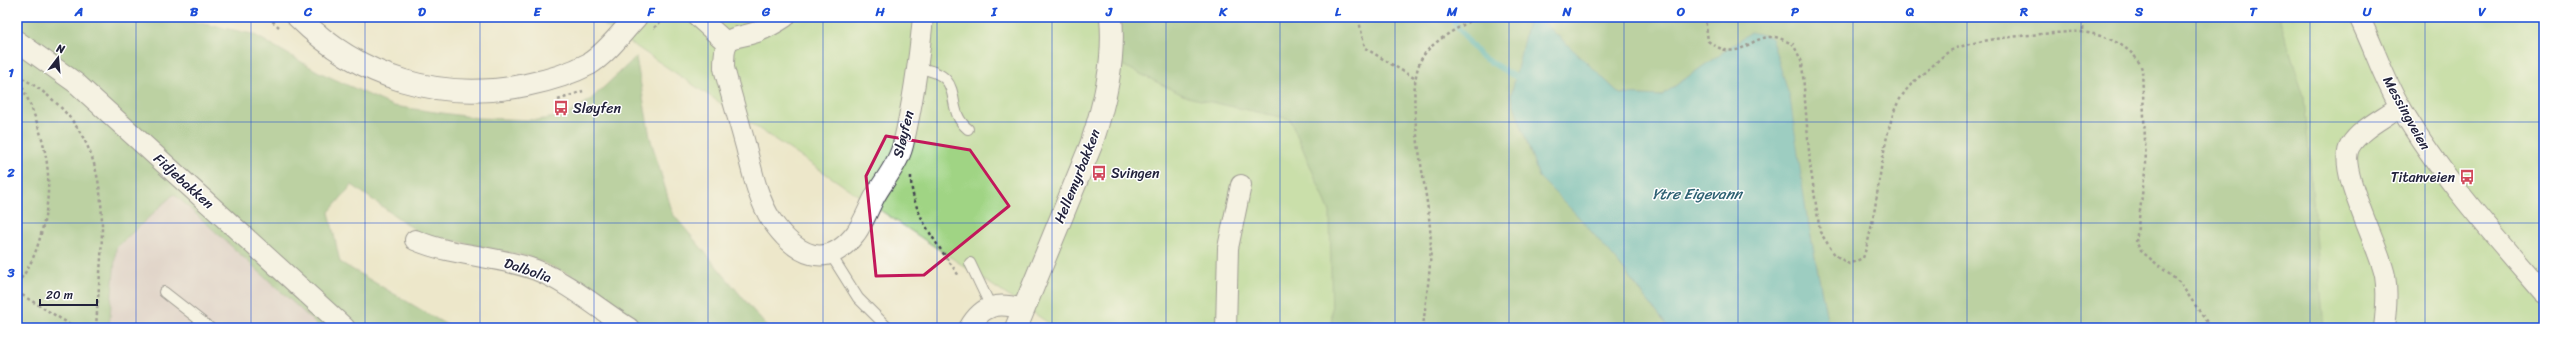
<svg xmlns="http://www.w3.org/2000/svg" width="2561" height="345" font-family="Sriracha,sans-serif">
	<rect width="100%" height="100%" fill="#fff"/>
	<filter id="ink" filterUnits="userSpaceOnUse"><feTurbulence type="fractalNoise" baseFrequency=".025" numOctaves="2"/><feDisplacementMap in="SourceGraphic" scale="8" xChannelSelector="R" yChannelSelector="G"/><feConvolveMatrix kernelMatrix="1 2 1 2 8 2 1 2 1" color-interpolation-filters="sRGB"/></filter>
	<filter id="wash" filterUnits="userSpaceOnUse"><feTurbulence type="fractalNoise" baseFrequency=".012" numOctaves="4" result="noise"/><feDisplacementMap in="SourceGraphic" scale="16" xChannelSelector="R" yChannelSelector="G"/><feGaussianBlur stdDeviation="0.9" result="paint"/><feColorMatrix in="noise" values="0 0 0 0 0 0 0 0 0 0 0 0 0 0 0 0 0 1.4 0 .05"/><feComposite in="paint" operator="in"/></filter>
	<g filter="url(#wash)">
		<rect width="100%" height="100%" fill="#ede7ca"/>
		<path fill="#d2bdc8" d="M174,194L321,328H109L116,248Z"/>
		<path fill="#a0d484" stroke="#617b60" d="M592,17H2544V328H1056Z"/>
		<g fill="#80b672" stroke="#516c56">
			<path d="M17,17H170L253,34L319,72L393,106L478,118L538,120L566,115L590,100L636,57L650,137L673,214L768,328H647L578,278L530,257L419,233L352,185L329,212L340,262L452,328H321L174,194L116,248L109,328H17Z"/>
			<path d="M1101,17H1529L1511,96L1539,177L1576,214L1616,260L1669,328H1332L1330,212L1290,119L1187,97L1120,64Z"/>
			<path d="M1538,17H2279L2304,96L2324,328H1839L1827,320L1806,211L1751,32L1661,96L1620,94Z"/>
		</g>
		<path fill="#3daeb7" stroke="#306879" d="M1529,17H1538L1620,94L1661,96L1751,32L1771,37L1790,98L1806,211L1827,320L1839,328H1669L1616,260L1576,214L1539,177L1511,96Z"/>
		<g fill="none" stroke-linecap="round" stroke-linejoin="round">
			<path stroke="#3daeb7" stroke-width="5.5" d="M1450,17L1480,56L1516,77"/>
		</g>
	</g>
	<g filter="url(#ink)">
		<g fill="none" stroke-linecap="round" stroke-linejoin="round">
			<g stroke="#404050" stroke-width="12">
				<g id="service">
					<path d="M917,68C970,75 941,107 968,129"/>
					<path d="M831,255L858,298L888,328"/>
					<path d="M970,263L991,307"/>
					<path d="M164,292L210,328"/>
				</g>
			</g>
			<g stroke="#404050" stroke-width="22">
				<g id="minor">
					<path d="M698,17L727,43"/>
					<path d="M785,17C776,23 767,28 757,32C730,41 724,32 724,68C731,95 739,121 746,147C752,171 758,200 772,221C796,255 826,272 856,233C863,223 868,210 874,198C883,181 898,165 903,145C913,103 919,60 923,17"/>
					<path d="M2359,17C2374,47 2384,80 2401,108C2440,175 2493,234 2544,293"/>
					<path d="M17,41L76,83L345,328"/>
					<path d="M415,240C454,257 497,255 536,270C571,284 598,309 629,328"/>
					<path d="M969,328C983,304 998,302 1023,309"/>
					<path d="M1226,328L1228,248L1241,185"/>
					<path d="M2384,328C2386,311 2388,293 2385,276C2380,247 2336,169 2350,146C2360,129 2384,118 2400,106"/>
				</g>
			</g>
			<g stroke="#404050" stroke-width="24">
				<g id="tertiary">
					<path d="M298,17C359,78 441,103 526,85C546,81 570,74 589,64C607,53 622,32 636,17"/>
					<path d="M1016,328L1091,145C1105,103 1115,61 1111,17"/>
				</g>
			</g>
			<g stroke="#404050" stroke-width="2.5" stroke-dasharray="3 3" stroke-linecap="butt">
				<path d="M268,17L279,27"/>
				<path d="M1352,17L1359,21L1365,48L1414,78"/>
				<path d="M1705,17L1708,41C1740,65 1747,36 1773,37C1780,37 1787,42 1793,44L1802,62L1810,164L1820,232L1835,255L1849,264L1863,258C1878,214 1878,166 1891,121C1898,95 1911,83 1931,67C1937,62 1943,55 1950,51C1974,38 2040,34 2069,32C2094,30 2133,43 2142,69L2146,164L2136,242L2141,251L2180,283L2211,328"/>
				<path d="M654,28L665,17"/>
				<path d="M2083,30L2084,17"/>
				<path d="M17,75C124,134 102,225 96,328"/>
				<path d="M558,100L583,91"/>
				<path d="M911,176C910,212 939,246 959,276"/>
				<path d="M17,283C29,271 37,250 41,234C58,172 43,131 17,75"/>
				<path d="M17,292L76,328"/>
				<path d="M1423,328C1426,295 1433,261 1430,228C1427,185 1404,98 1420,62C1428,42 1459,28 1477,17"/>
			</g>
			<use href="#service" stroke="#fff" stroke-width="10"/>
			<use href="#minor" stroke="#fff" stroke-width="20"/>
			<use href="#tertiary" stroke="#fff" stroke-width="22"/>
		</g>
	</g>
	<path d="M0 0H2561V345H0ZM886,136L970,150L1009,206L924,275L876,276L866,176Z" fill="#ede7ca" fill-opacity=".55" fill-rule="evenodd"/>
	<path fill="none" stroke="#c2185b" stroke-width="3" stroke-linejoin="round" d="M886,136L970,150L1009,206L924,275L876,276L866,176Z"/>
	<path fill="none" stroke="#1d4ed8" stroke-width="1" stroke-opacity="0.55" d="M136,17V328M251,17V328M365,17V328M480,17V328M594,17V328M708,17V328M823,17V328M937,17V328M1052,17V328M1166,17V328M1280,17V328M1395,17V328M1509,17V328M1624,17V328M1738,17V328M1853,17V328M1967,17V328M2081,17V328M2196,17V328M2310,17V328M2425,17V328M17,122H2544M17,223H2544"/>
	<defs>
		<g id="bus-bare" transform="scale(1.2)"><path d="M-5-6H5V4H4V6H2V4H-2V6H-4V4H-5ZM-3.5-4V0h7V-4ZM-3.5 1.2v1.5H-2V1.2ZM2 1.2v1.5H3.5V1.2Z" fill="#d1495b" stroke="#fff" stroke-width="2.5" paint-order="stroke"/></g>
	</defs>
	<g fill-rule="evenodd">
		<use href="#bus-bare" x="561" y="108"/>
		<use href="#bus-bare" x="1099" y="173"/>
		<use href="#bus-bare" x="2467" y="177"/>
	</g>
	<g text-anchor="middle" stroke-width="3" stroke-linejoin="round" paint-order="stroke">
		<g font-size="14" fill="#22223b" stroke="#fff" text-anchor="start">
			<text x="573" y="113">Sløyfen</text>
			<text x="1111" y="178">Svingen</text>
			<text x="2455" y="182" text-anchor="end">Titanveien</text>
		</g>
		<g font-size="14" fill="#22223b" stroke="#fff">
			<text transform="translate(2407 113) rotate(61)" y="5">Messingveien</text>
			<text transform="translate(903 134) rotate(-76)" y="5">Sløyfen</text>
			<text transform="translate(1077 176) rotate(-68)" y="5">Hellemyrbakken</text>
			<text transform="translate(184 181) rotate(42)" y="5">Fidjebakken</text>
			<text transform="translate(528 270) rotate(19)" y="5">Dalbolia</text>
		</g>
		<g font-size="15" font-style="italic" fill="#2e6173" stroke="#fff">
			<text x="1697" y="199">Ytre Eigevann</text>
		</g>
	</g>
	<rect width="2561" height="345" fill="none" stroke="#fff" stroke-width="44"/>
	<g transform="translate(58 58) rotate(16)" stroke="#ffffff" stroke-width="3" paint-order="stroke">
	<path d="M0-3L7 15L0 10L-7 15Z" fill="#22223b"/>
	<text y="-6" font-size="11" font-weight="bold" text-anchor="middle" fill="#22223b">N</text>
	</g>
	<path d="M40 299v6h57v-6" fill="none" stroke="#22223b" stroke-width="2"/>
	<text x="46" y="299" font-size="12" fill="#22223b" stroke="#ffffff" stroke-width="3" paint-order="stroke">20 m</text>
	<rect x="22" y="22" width="2517" height="301" fill="none" stroke="#1d4ed8" stroke-width="1.5"/>
	<g font-size="13" text-anchor="middle" font-weight="bold" fill="#1d4ed8">
		<text x="79" y="16">A</text>
		<text x="194" y="16">B</text>
		<text x="308" y="16">C</text>
		<text x="422" y="16">D</text>
		<text x="537" y="16">E</text>
		<text x="651" y="16">F</text>
		<text x="766" y="16">G</text>
		<text x="880" y="16">H</text>
		<text x="994" y="16">I</text>
		<text x="1109" y="16">J</text>
		<text x="1223" y="16">K</text>
		<text x="1338" y="16">L</text>
		<text x="1452" y="16">M</text>
		<text x="1567" y="16">N</text>
		<text x="1681" y="16">O</text>
		<text x="1795" y="16">P</text>
		<text x="1910" y="16">Q</text>
		<text x="2024" y="16">R</text>
		<text x="2139" y="16">S</text>
		<text x="2253" y="16">T</text>
		<text x="2367" y="16">U</text>
		<text x="2482" y="16">V</text>
		<text x="11" y="77">1</text>
		<text x="11" y="177">2</text>
		<text x="11" y="277">3</text>
	</g>
</svg>
